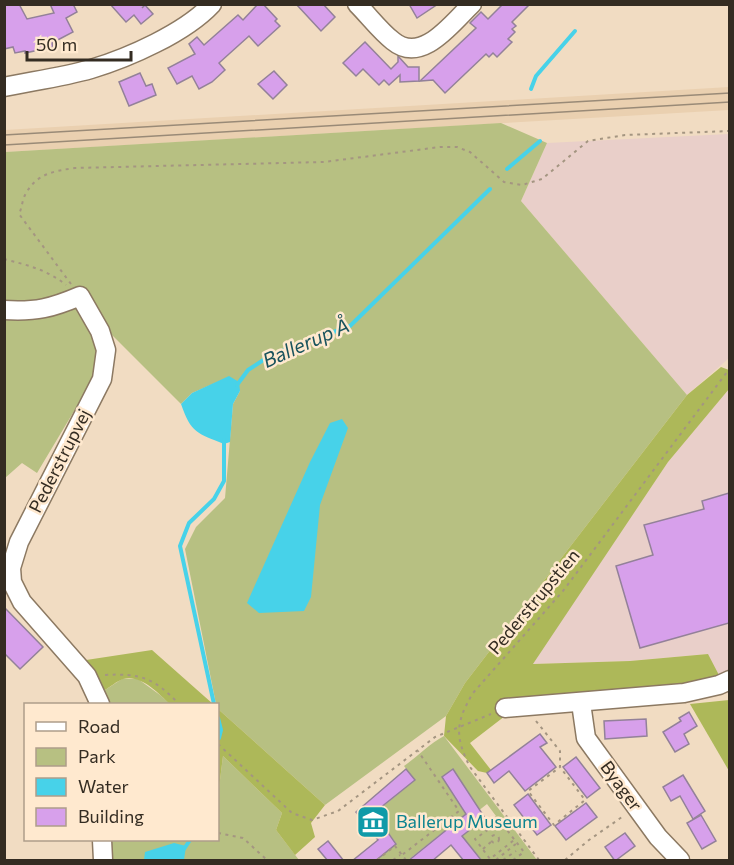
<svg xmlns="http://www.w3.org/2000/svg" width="734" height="865" font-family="Commissioner,sans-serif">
	<rect width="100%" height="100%" fill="#f1dcc2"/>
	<path fill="#ead0b0" d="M729,87V110L5,152V130Z"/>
	<g fill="#e9cfc9">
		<path d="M729,134V358L687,395L521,201L547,143Z"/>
		<path d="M729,389V696L707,654L630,661L532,664L668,462Z"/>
	</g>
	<g fill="#b7c082">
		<path d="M501,123L547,143L521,201L687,395L465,683L446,716L325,805L218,709L216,704L185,549L196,527L225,498L233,404L240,391L229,377L192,393L181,404L98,321L100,349L95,376L37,473L22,463L5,478V152Z"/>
		<path d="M122,679H138L160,695L170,704H107L105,690Z"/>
		<path d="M444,736L537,860H482L462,836L485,817L489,822L496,816L487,804L463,823L452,825L408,860H375L396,843L374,814L415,780L404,766C417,757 429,744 444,736Z"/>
		<path d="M223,756L282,813L276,830L299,860H110L109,840H218V796Z"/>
	</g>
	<g fill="#adb859">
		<path d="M721,367L729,370V389L668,462L533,664L630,661L708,654L721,679L505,716L470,743L491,770L487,773L478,771L444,736L446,716L465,683L687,395Z"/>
		<path d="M152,650L213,704H170C158,693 141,674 123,679C117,681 110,687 105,690L73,662Z"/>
		<path d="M729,700H730L729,771L690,704Z"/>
		<path d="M218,709L325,805L311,823L315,837L295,855L276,830L282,813L223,756L218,796Z"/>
	</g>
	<g fill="#47d2e9">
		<path d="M229,376L239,382L240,391L233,404L230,442L224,444C197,433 191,433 181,404L192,393Z"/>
		<path d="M342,419L348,428L320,505L311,597L304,611L259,613L247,603L310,462L330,423Z"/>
		<path d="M174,843L186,846L184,860H144L145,852Z"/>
	</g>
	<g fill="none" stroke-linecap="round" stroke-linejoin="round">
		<g stroke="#47d2e9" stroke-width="4">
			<path d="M531,89L536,76L575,31"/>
			<path d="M507,169L540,141"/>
			<path d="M237,385L248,370L271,355L350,326L490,189"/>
			<path d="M214,704L180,546L189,523L214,499L224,481V440"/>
			<path d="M218,718L221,730L219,738"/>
			<path d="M184,849L190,840"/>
		</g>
	</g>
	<g fill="#d7a0eb" stroke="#938199" stroke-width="1.5">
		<path d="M4,4H19L27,19L54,13L50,4H73L77,12L66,18L73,32L52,43L53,47L25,53V51L15,53L13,47L4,49Z"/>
		<path d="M110,4H146L142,8L145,5L153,14L141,24L134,15L126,22Z"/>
		<path d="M258,4H263L277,19L275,21L280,26L258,46L249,36L219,63L225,70L212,82L199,89L192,76L177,84L168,68L195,54L189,44L197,37L204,45L238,15L243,20Z"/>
		<path d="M296,4H323L335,17L321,31Z"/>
		<path d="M409,4H438L417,18Z"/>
		<path d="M503,4H530L512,22L516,26L512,29L515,32L508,39L512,42L497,57L493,53L489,57L486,54L445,93L433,80L420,81L476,28L470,23L481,12L488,19Z"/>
		<path d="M365,42L391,69L398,62V56L408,67H419V81L400,82V75L389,85L384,80L379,85L363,69L356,76L343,63Z"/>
		<path d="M274,71L287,85L273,99L258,84Z"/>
		<path d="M140,73L146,86L152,84L156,95L129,106L119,82Z"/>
		<path d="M729,493V623L640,648L616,566L653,555L644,525L704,509L702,501Z"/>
		<path d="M4,607L43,647L20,669L4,653Z"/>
		<path d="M689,712L697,726L684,734L689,744L675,752L663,732L681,721L679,718Z"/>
		<path d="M646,719L647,736L605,739L604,721Z"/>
		<path d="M540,734L547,743L540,747L556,767L525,791L509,771L494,783L487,773Z"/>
		<path d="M576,757L600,788L587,798L563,767Z"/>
		<path d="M406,769L415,780L374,813L396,844L375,861H352L378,840L356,812Z"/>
		<path d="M453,769L485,818L462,836L482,861H464L451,845L432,861H408L466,814L442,777Z"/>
		<path d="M683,775L705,811L693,819L680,796L671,801L663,787Z"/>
		<path d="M528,794L551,825L537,835L514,805Z"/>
		<path d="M586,803L597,817L566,840L555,826Z"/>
		<path d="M701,815L716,841L702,849L687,823Z"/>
		<path d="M625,833L635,846L615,861L605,847Z"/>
		<path d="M328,841L344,861H328L318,849Z"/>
	</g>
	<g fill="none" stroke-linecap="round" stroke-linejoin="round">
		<g stroke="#8c7962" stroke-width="21">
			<g id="minor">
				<path d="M357,4C369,16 380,31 393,41C422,65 452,23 472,4"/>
				<path d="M4,87C33,81 63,77 91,69C128,58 185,33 212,4"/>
				<path d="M4,310C36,312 52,308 80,296L100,331L106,350L102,379L19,542L11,568L12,582L22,602L87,676L100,704"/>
				<path d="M581,703L586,738L658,837L680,860"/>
				<path d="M505,708L684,693L719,685L730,680"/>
				<path d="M102,840L103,860"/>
			</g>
		</g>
		<g stroke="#a49581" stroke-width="2" stroke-dasharray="3 4.5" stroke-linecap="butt">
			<path d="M4,259C27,265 48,270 66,285"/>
			<path d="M71,284L19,214C22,208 22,201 25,195C36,174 53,171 75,168L324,162L440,147H457L470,152L504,182L522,185L542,179L588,141L625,135L730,131"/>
			<path d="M105,675C141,673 154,678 179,704"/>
			<path d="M536,721L560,751V767L528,791L554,825L585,800L560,767"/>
			<path d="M218,744L292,813L312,820L338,811L435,737L491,714"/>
			<path d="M218,833L243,838L267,860"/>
			<circle cx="495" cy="839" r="4"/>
			<path d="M483,849L492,841"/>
			<path d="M377,860L395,846L402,855"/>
			<path d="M393,860L400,855"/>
			<path d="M406,860L402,855L459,811L418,751"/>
			<path d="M496,860L517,843"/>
			<path d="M503,860L516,851"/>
			<path d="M513,860L524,852L500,821L475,839L490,859L514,840"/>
			<path d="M539,860L470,767C455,737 455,723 473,693L563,591L730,368"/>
			<path d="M565,860L589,840L622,817"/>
		</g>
		<use href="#minor" stroke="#fff" stroke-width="18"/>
		<g stroke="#998a77" stroke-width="1.5">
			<path d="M4,135L730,93"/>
			<path d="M4,145L730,102"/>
		</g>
	</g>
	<defs>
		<g id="museum-square" transform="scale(1.725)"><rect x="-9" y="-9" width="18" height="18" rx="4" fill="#0f9aa8" stroke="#ffe9cf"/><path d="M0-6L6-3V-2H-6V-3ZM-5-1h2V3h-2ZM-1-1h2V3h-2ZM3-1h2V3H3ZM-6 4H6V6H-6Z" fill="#fff"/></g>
	</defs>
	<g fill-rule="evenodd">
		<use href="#museum-square" x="373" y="822"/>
	</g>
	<g text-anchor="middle" stroke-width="5" stroke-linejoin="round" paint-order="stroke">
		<g font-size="18" fill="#342c22" stroke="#ffe9cf">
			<text transform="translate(60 461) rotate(-63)" y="6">Pederstrupvej</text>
			<text transform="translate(534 602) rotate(-50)" y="6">Pederstrupstien</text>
			<text transform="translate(621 786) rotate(54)" y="6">Byager</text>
		</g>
		<g font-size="18" fill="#0d838f" stroke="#ffe9cf" text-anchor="start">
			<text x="396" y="828">Ballerup Museum</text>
		</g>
		<g font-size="20" font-style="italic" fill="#1a535d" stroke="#ffe9cf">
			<text transform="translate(306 343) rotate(-24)" y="7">Ballerup Å</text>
		</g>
	</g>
	<rect width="734" height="865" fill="none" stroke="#342c22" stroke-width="12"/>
	<rect x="24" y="703" width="195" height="138" fill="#ffe9cf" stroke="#ae9d8a" stroke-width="1.5"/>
	<rect x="36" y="722" width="30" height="9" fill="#ffffff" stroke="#ae9d8a" stroke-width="1.5"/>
	<text x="78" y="733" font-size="18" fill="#342c22">Road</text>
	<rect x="36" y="748" width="30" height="18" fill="#b7c082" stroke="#ae9d8a" stroke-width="1.5"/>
	<text x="78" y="763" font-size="18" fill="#342c22">Park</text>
	<rect x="36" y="778" width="30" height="18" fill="#47d2e9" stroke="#ae9d8a" stroke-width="1.5"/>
	<text x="78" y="793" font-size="18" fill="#342c22">Water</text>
	<rect x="36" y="808" width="30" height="18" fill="#d7a0eb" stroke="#ae9d8a" stroke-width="1.5"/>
	<text x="78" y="823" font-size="18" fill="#342c22">Building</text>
	<path d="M27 51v9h104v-9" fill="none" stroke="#342c22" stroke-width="3"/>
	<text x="36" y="51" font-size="18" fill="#342c22" stroke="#ffe9cf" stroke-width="4.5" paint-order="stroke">50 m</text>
</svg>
